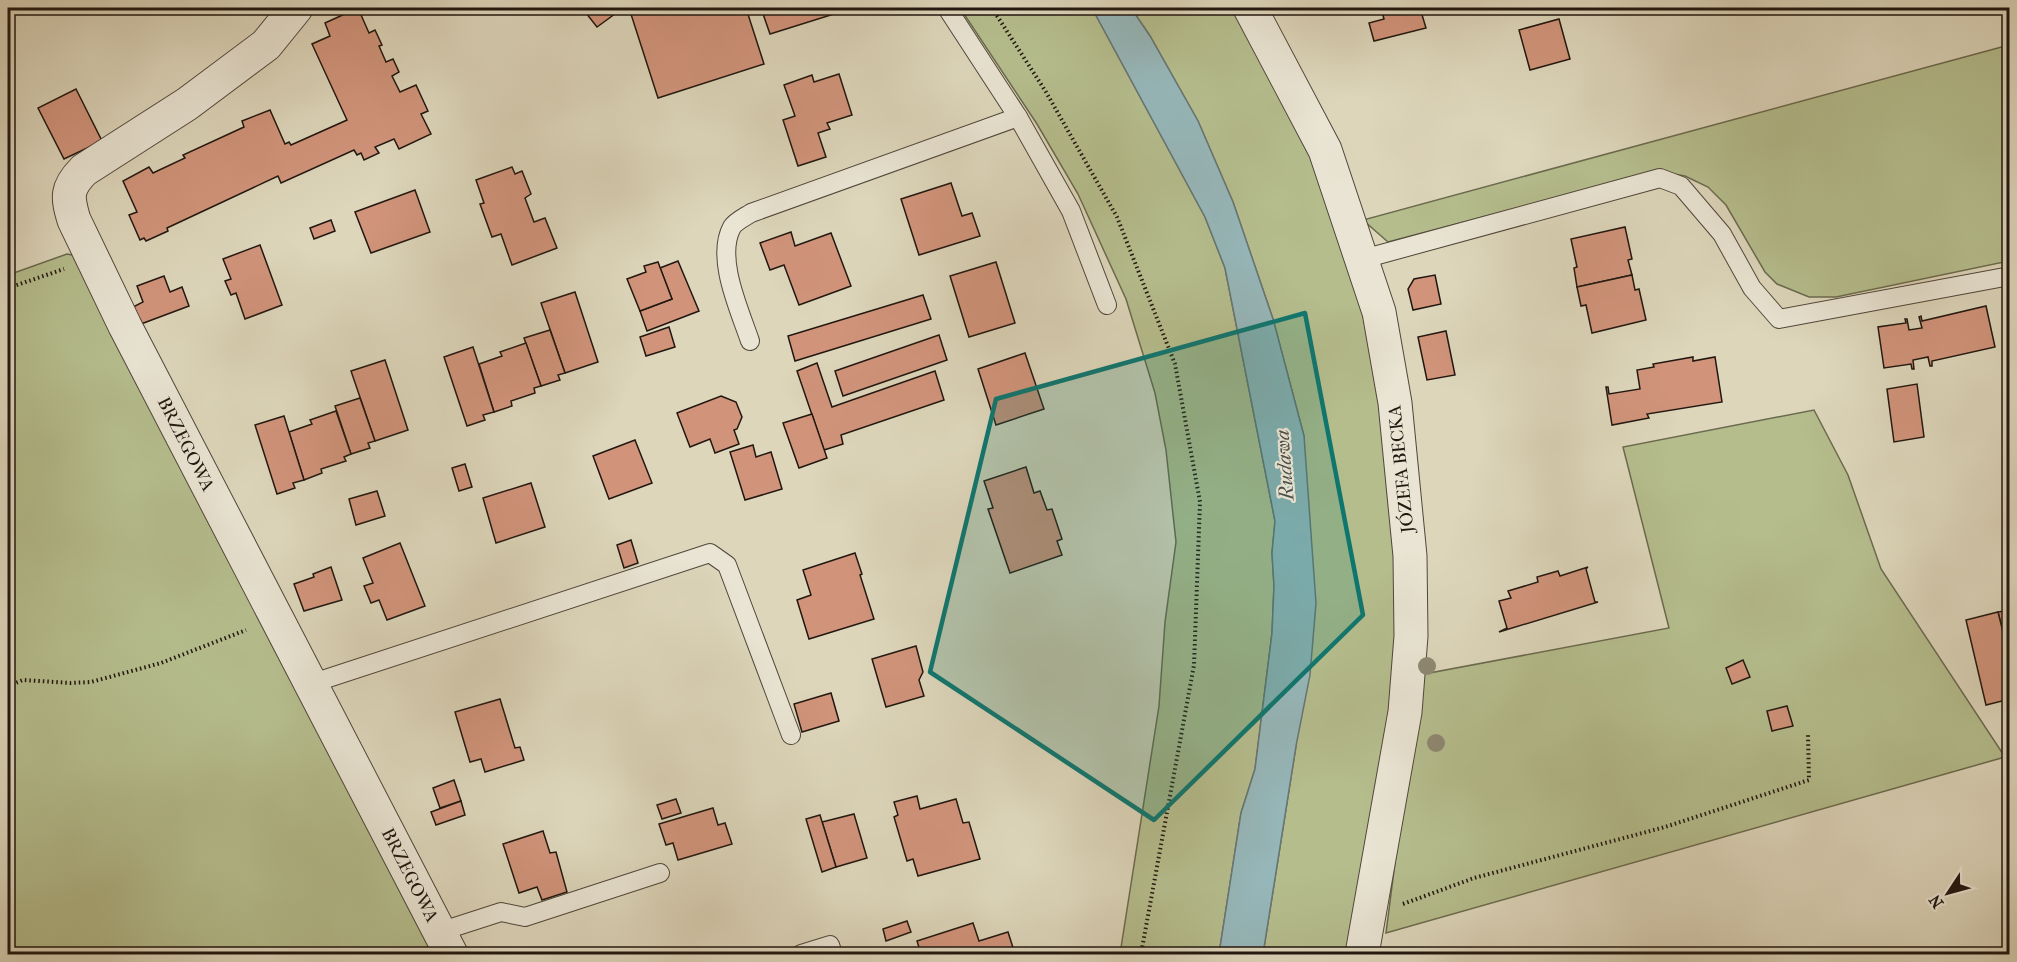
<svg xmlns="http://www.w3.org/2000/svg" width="2017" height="962" font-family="'IM FELL French Canon',serif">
	<rect width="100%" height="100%" fill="#ddd6bb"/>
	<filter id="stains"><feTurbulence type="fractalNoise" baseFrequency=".00333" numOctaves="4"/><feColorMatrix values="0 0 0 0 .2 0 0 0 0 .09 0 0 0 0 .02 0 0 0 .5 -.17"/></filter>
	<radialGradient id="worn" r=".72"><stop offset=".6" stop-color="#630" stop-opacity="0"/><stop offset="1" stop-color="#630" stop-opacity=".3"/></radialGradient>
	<g fill="#b5bd8d" stroke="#6b6a4e" stroke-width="1.5">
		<path d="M960,8H1092L1205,217L1225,268L1275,521L1272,553L1274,586L1272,633L1255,769L1241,813L1219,954H1120L1159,706L1165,622L1176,542L1166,450L1155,393L1126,299L1078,194L1037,124Z"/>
		<path d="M1131,8H1241L1324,170L1385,398L1400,653L1357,954H1263L1296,746L1304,436L1273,319L1233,202L1198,121L1150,36Z"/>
		<path d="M2009,45V261L1836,297H1809L1777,284L1765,272L1726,205L1708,187L1685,176L1657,171L1388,242L1363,220Z"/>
		<path d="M67,254L93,259L451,954H8V275Z"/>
		<path d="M1814,410L1848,475L1881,569L2005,757L1386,933L1419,675L1669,628L1623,447Z"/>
	</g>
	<path fill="#96b7ba" stroke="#677776" stroke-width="1.5" d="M1092,8H1131L1150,36L1198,121L1233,202L1273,319L1304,436L1316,603L1310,675L1296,746L1263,954H1219L1241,813L1255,769L1272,633L1274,586L1272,553L1275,521L1225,268L1205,217Z"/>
	<g fill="#d1947b" stroke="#211710" stroke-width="1.5">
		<path d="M358,8L369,33L375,30L382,45L379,46L386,62L393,59L399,72L392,76L400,92L416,85L428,111L421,114L431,134L399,149L394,139L375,147L379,153L364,160L361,153L357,155L354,150L281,183L278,176L167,228L168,231L146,241L144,238L140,240L129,215L137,212L123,181L149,167L153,173L185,158L183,155L244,127L242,121L270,110L285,144L289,142L291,145L347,120L312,44L330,36L325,23Z"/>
		<path d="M582,8H623L597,27Z"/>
		<path d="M629,8H746L764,64L658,98Z"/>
		<path d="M761,8H853L770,34Z"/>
		<path d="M1381,8H1420L1426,28L1374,41L1369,23L1384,19Z"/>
		<path d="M1559,19L1570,59L1530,70L1519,30Z"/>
		<path d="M839,74L852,115L827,123L830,129L818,133L826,157L798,166L783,120L795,116L784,85L812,75L814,82Z"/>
		<path d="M76,89L102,141L64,159L38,108Z"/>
		<path d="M512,167L515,174L522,171L531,194L525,198L534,222L545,218L557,248L512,265L501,234L492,237L480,204L484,203L476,180Z"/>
		<path d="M951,183L962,216L972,213L980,236L919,255L901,199Z"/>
		<path d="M415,190L430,232L371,253L355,212Z"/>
		<path d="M331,220L335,231L314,239L310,228Z"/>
		<path d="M1625,227L1632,259L1628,260L1632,275L1577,287L1574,268L1577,267L1571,239Z"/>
		<path d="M791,232L795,246L831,233L851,286L799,305L784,265L770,270L760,243Z"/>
		<path d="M260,245L282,305L245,319L236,293L231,295L225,281L231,279L223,259Z"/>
		<path d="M678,261L699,311L647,331L640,311L672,299L660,268Z"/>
		<path d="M658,262L672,299L640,311L627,279L646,272L644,266Z"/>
		<path d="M996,262L1015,323L969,337L950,276Z"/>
		<path d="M1435,275L1441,304L1413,310L1408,289L1414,279Z"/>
		<path d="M1632,275L1635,290L1639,289L1646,320L1592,333L1586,305L1581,306L1577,287Z"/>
		<path d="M164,276L170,292L182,287L189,306L141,324L133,307L143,302L137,286Z"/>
		<path d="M575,292L598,362L565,373L541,303Z"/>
		<path d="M923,295L931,319L795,361L788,336Z"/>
		<path d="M1986,306L1995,347L1932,361V366H1930L1928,357L1913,360L1914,369H1912L1911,364L1884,368L1878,327L1906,323L1905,319H1907L1909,330L1922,328L1919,317L1921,316L1922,321Z"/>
		<path d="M669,327L675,347L646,356L640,337Z"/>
		<path d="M550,330L565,373L558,375L560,380L541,386L524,338Z"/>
		<path d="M1446,331L1455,375L1427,380L1418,337Z"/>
		<path d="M939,335L947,360L843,396L835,371Z"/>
		<path d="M526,343L541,386L534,388L535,393L511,401L512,406L494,412L479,364L502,356L500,352Z"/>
		<path d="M473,347L494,412L483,415L485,420L467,426L444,357Z"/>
		<path d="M1025,353L1044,409L996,425L978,369Z"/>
		<path d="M1693,357V361L1715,357L1722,402L1647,414L1649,418L1612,425L1606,387H1608L1609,394L1640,389L1637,370L1654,367L1653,364Z"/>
		<path d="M385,360L408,430L375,441L351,371Z"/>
		<path d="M817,363L832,407L935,371L944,400L841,435L843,444L824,450L797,371Z"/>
		<path d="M1917,384L1924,437L1894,442L1887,389Z"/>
		<path d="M721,396L736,402L742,417L737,429L734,430L739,444L715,453L710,439L690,447L677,413Z"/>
		<path d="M360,398L375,441L368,443L370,448L351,454L335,406Z"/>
		<path d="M336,411L351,454L344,457L346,461L321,469L322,473L304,480L289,432L312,424L310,420Z"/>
		<path d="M812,414L827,458L799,468L783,423Z"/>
		<path d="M284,416L304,480L293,483L295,488L277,494L255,425Z"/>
		<path d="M635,440L652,483L609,499L593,456Z"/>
		<path d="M753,445L756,457L771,452L782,489L745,500L730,452Z"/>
		<path d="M465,464L472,487L459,491L452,468Z"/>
		<path d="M1026,467L1034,493L1040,491L1047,510L1052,509L1062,539L1057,541L1062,555L1010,573L988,509L993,508L984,481Z"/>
		<path d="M531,483L545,527L496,543L483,498Z"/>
		<path d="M377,491L385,516L356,525L349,499Z"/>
		<path d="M631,540L638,563L624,568L617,545Z"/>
		<path d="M400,543L425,606L387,620L379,600L371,603L364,586L373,583L363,558Z"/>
		<path d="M855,553L862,574L860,575L874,619L809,639L797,600L811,595L803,570Z"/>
		<path d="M331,567L342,600L304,611L294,584L314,577L313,574Z"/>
		<path d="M1588,567L1586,569L1595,602H1598L1499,632L1507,628L1499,601L1511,598L1508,591L1538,582L1537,577L1558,571L1560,576Z"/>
		<path d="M2010,610V660L1998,612Z"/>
		<path d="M1998,612L2010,660V699L1986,705L1966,620Z"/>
		<path d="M916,646L923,672L919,680L924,696L886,707L872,659Z"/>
		<path d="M1743,660L1750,677L1732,684L1726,668Z"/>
		<path d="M831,693L839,721L802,732L794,704Z"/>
		<path d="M500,699L515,748L520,747L524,760L485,772L481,759L470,762L455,712Z"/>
		<path d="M1787,706L1793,726L1772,731L1767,711Z"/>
		<path d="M454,780L461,801L440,808L433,788Z"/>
		<path d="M917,796L920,809L956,799L963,823L969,822L980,859L918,876L913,859L907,861L894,817L898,815L894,802Z"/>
		<path d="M676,799L681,813L662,819L657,805Z"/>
		<path d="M461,801L465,815L436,825L431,812Z"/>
		<path d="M713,808L718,825L725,823L732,844L678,860L673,843L666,845L659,824Z"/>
		<path d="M854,814L867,858L836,867L822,822Z"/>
		<path d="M820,815L836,867L822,872L806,819Z"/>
		<path d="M543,831L550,853L556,852L567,892L542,900L537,887L519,893L503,844Z"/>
		<path d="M907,921L911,932L886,941L883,929Z"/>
		<path d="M973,923L979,941L1008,932L1015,954H921L917,941Z"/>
	</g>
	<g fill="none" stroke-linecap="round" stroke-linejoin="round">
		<g stroke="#50473b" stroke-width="20">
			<g id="service">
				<path d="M947,8L1018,117L1071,211L1107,305"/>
				<path d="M1363,259L1660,178L1681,186L1722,234L1752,288L1779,319L2010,276"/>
				<path d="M750,341C740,311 715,258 732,227C736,221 745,217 751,213L1018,117"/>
				<path d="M310,684L710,553L727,565L791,735"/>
				<path d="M439,932L501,912L525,917L660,873"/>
				<path d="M801,954L830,945L833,954"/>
			</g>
		</g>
		<g stroke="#50473b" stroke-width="35">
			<g id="minor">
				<path d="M296,8L266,45L187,104L84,170C66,188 67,197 74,220L125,326L451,954"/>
				<path d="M1250,8L1325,150L1379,312L1395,403L1410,556L1411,636L1405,712L1362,954"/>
			</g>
		</g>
		<g stroke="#211710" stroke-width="4" stroke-dasharray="1.5 3" stroke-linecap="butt">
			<path d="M992,8L1046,92L1117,217L1175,364L1200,502L1194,665L1141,954"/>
			<path d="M8,288L64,269"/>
			<path d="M8,686L23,680L71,683L91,682L161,663L246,630"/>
			<path d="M1403,904L1474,878L1665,827L1809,780L1808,735"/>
		</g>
		<use href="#service" stroke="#e9e4d3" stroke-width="18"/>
		<use href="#minor" stroke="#e9e4d3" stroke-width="33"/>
	</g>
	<g fill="#8e8872">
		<circle cx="1427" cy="666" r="9"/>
		<circle cx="1436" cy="743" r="9"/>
	</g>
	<path fill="#0f766e" fill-opacity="0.2" stroke="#0f766e" stroke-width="4.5" stroke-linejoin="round" d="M1305,313L1363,615L1154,820L930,672L996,399Z"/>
	<g text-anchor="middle" stroke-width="4.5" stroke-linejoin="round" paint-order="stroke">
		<g font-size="18" fill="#211710" stroke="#e9e4d3">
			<text transform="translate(186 444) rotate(63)" y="6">BRZEGOWA</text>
			<text transform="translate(1401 469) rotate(-96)" y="6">JÓZEFA BECKA</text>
			<text transform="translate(410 875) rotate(63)" y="6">BRZEGOWA</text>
		</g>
		<g font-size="20" font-style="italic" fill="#4a4f4c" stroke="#e9e4d3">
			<text transform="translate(1284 465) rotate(-94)" y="7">Rudawa</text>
		</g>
	</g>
	<rect width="2017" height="962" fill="none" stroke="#ddd6bb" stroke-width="30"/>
	<rect x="9" y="9" width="1999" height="944" fill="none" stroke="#211710" stroke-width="3"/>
	<rect x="15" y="15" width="1987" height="932" fill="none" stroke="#211710" stroke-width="1.5"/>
	<g transform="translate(1948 893) rotate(234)" stroke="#e9e4d3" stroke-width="4.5" paint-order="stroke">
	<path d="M0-4.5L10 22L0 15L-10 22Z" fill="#211710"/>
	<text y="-9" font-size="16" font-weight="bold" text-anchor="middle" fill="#211710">N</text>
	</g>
	<rect width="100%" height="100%" filter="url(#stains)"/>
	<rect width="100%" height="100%" fill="url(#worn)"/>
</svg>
